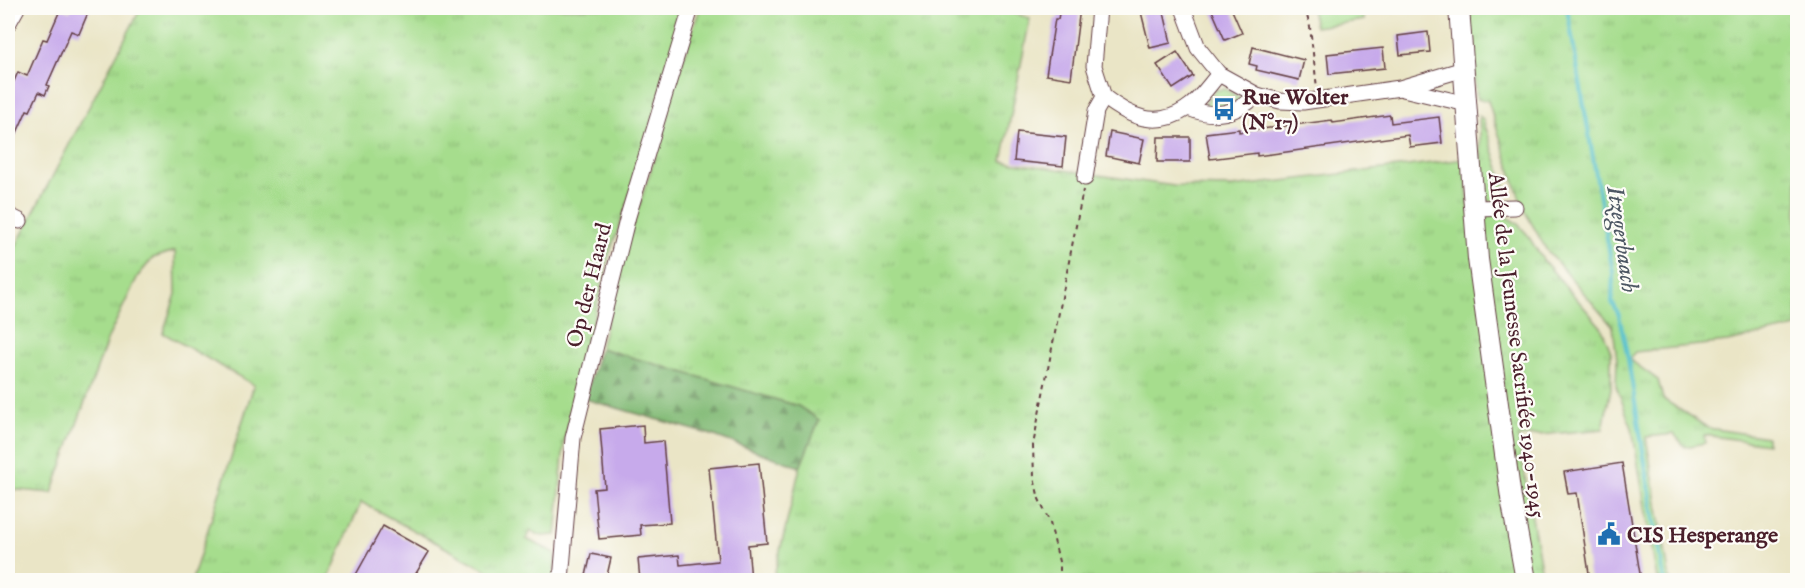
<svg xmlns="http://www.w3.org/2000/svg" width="1805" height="588" font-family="'IM FELL English',serif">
	<defs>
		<pattern id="grass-tufts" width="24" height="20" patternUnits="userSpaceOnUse" patternTransform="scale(1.5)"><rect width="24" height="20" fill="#a6dd8d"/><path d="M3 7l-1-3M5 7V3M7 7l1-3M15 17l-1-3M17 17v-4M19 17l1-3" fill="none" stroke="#90bd7a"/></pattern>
		<pattern id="forest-firs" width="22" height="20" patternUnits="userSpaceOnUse" patternTransform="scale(1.5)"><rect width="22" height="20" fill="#84bc78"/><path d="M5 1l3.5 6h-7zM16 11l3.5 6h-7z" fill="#6e9863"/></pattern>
	</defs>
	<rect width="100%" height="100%" fill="#fdfcf7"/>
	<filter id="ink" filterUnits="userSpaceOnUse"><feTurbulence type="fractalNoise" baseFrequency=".0167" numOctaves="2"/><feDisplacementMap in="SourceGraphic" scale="12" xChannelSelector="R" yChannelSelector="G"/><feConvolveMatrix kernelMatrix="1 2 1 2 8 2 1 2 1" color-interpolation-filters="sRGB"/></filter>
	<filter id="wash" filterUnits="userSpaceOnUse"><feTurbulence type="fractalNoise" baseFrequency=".008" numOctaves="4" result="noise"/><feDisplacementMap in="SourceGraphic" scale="24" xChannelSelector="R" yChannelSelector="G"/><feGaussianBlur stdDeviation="1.35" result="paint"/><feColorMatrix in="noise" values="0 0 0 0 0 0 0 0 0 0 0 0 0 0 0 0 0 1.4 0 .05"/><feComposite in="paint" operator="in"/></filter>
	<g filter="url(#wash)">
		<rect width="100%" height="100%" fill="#eae5c6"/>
		<g fill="url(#grass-tufts)" stroke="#787e5c" stroke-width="1.5">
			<path d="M141,8H686L627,204L609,255L564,443L556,535L542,536L531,531L526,539L555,553L554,580H505L361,502L328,580H192L254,385L163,333L176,294L175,251L153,258L138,276L108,338L52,493L8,489V261Z"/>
			<path d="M700,8H997L1030,18L1002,161L1174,186L1232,187L1465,159L1469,212L1495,210L1517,223L1527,234L1543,260L1601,327L1611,352V388L1603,429L1518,437L1543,580H773L800,467L819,420L798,406L600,348L629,236L668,118L666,111Z"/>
			<path d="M1469,8H1797V327L1727,342L1635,352L1629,359L1658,380L1663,399L1708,428L1767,437V444L1704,435L1705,443L1685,447L1674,434L1646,437L1670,580H1657L1632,428L1616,386L1617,360L1613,327L1546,249L1523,208L1488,101L1477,99Z"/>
			<path d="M1225,89L1241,98V102L1211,108L1206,105V102L1216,90Z"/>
			<path d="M1479,116L1483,119L1505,187L1500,201H1483Z"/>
		</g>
		<path fill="url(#forest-firs)" stroke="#676e52" stroke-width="1.5" d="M600,348L798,406L819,420L800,467L712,435L585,399Z"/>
		<path fill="#a6dd8d" stroke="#787e5c" stroke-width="1.5" d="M1311,8H1363L1364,20L1315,27Z"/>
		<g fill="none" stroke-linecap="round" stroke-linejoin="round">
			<path stroke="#52bfcb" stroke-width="4" d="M1567,8L1613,273L1612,302L1619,315L1628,359L1664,580"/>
		</g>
		<g id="blocks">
			<g fill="#c7aaeb">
				<path d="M61,8L70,12L72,8H90L79,34L71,31L47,85L49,86L45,95L39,92L30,111L27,110L8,153V87L11,88L18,72L27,76L43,39L47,40Z"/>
				<path d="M1060,8H1080L1071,79L1046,75L1055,19H1058Z"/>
				<path d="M1140,8H1163L1171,43L1150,48Z"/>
				<path d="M1211,8H1231L1242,33L1225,40Z"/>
				<path d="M1428,32L1430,52L1400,55L1398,36Z"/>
				<path d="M1253,47L1304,60L1299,80L1256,70L1257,66L1249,64Z"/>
				<path d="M1383,48L1385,68L1329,74L1327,54Z"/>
				<path d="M1177,52L1193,76L1173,89L1157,65Z"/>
				<path d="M1390,115L1391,123L1439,117L1442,143L1410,147L1408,135L1257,156V153L1210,159L1206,133L1239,129V132L1332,120L1333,123Z"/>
				<path d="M1017,132L1066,137L1063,166L1014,161Z"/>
				<path d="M1110,132L1144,139L1139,163L1106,156Z"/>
				<path d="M1158,137H1190V162H1157Z"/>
				<path d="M643,425L644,443L663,441L670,523L640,525L641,535L599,539L594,489L605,488L600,429Z"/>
				<path d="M759,463L767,543L748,545L751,580H640L638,559L679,555L680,565L718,561L709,468Z"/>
				<path d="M1622,463L1641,580H1590L1577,493L1568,494L1564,472Z"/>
				<path d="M383,526L429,552L412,580H353Z"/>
				<path d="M591,554L611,558L606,580H585Z"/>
			</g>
		</g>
	</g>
	<g filter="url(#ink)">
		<use href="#blocks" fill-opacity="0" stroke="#623d42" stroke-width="1.5"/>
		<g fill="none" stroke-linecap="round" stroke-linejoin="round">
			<g stroke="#623d42" stroke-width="17">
				<g id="minor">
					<path d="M1099,8L1094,66L1104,97"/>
					<path d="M1183,8L1198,48L1219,74L1257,95L1280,101L1303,102L1400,88L1464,69"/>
					<path d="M8,24L17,8"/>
					<path d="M1403,89L1467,104"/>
					<path d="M1104,97C1130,117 1156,129 1186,109C1199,101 1209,85 1219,74"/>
					<path d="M1188,108C1215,119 1236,114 1257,95"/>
					<path d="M1085,178L1096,111L1104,97"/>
					<path d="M1474,208L1515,207"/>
					<path d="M8,215L20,221"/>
					<path d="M561,580L573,438L628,216L691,8"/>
				</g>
			</g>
			<g stroke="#623d42" stroke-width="22">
				<path id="major" d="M1459,8L1478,259L1511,498L1526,580"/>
			</g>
			<g stroke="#623d42" stroke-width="2" stroke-dasharray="4.5 4.5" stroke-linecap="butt">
				<path d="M1305,8L1310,27L1317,88"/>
				<path d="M1060,580V566L1050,523L1039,499L1034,478L1033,445L1083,190"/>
			</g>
			<use href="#minor" stroke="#fff" stroke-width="15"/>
			<use href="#major" stroke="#fff" stroke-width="20"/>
		</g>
	</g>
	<defs>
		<g id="bus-bare" transform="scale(1.8)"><path d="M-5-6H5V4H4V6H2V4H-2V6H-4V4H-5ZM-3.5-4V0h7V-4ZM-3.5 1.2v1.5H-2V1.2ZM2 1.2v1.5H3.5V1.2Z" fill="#1f6fb2" stroke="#fdfcf7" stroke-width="2.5" paint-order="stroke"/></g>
		<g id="civic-bare" transform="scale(1.8)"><path d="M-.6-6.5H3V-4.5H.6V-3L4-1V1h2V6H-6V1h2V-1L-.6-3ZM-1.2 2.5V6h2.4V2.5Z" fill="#1f6fb2" stroke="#fdfcf7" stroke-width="2.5" paint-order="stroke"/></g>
	</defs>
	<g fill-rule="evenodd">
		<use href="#bus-bare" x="1224" y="109"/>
		<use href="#civic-bare" x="1609" y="534"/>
	</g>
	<g text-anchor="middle" stroke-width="4.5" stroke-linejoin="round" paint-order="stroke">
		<g font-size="22" font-weight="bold" fill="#4a1f2b" stroke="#fdfcf7" text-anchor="start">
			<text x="1242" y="104">Rue Wolter<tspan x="1242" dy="25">(N°17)</tspan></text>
			<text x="1627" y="542">CIS Hesperange</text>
		</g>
		<g font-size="22" fill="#4a1f2b" stroke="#fdfcf7">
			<text transform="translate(588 285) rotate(-76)" y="8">Op der Haard</text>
			<text transform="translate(1518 345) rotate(83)" y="8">Allée de la Jeunesse Sacrifiée 1940-1945</text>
		</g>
		<g font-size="24" font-style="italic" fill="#4d5763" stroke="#fdfcf7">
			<text transform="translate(1623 239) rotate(82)" y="8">Itzegerbaach</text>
		</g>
	</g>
	<rect width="1805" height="588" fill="none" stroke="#fdfcf7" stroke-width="30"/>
</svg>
